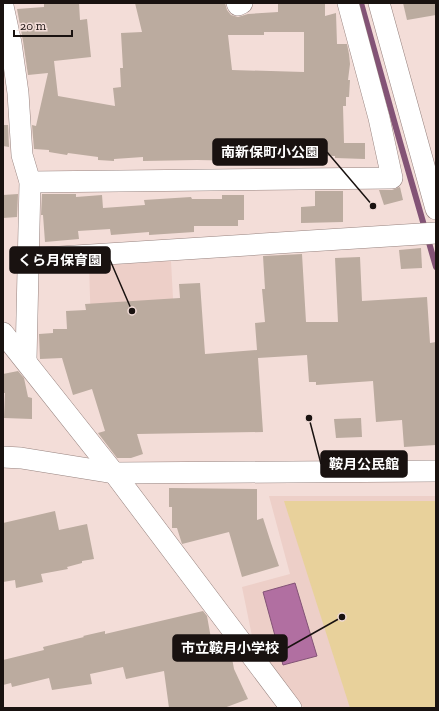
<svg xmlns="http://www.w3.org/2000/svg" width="439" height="711" font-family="'Zilla Slab','Noto Sans JP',serif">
	<rect width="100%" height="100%" fill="#f3ddd8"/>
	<g fill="#edcfc8">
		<path d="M171,261L176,355L92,359L89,266Z"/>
		<path d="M269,496H436V708H304L254,646L242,587L290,574Z"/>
	</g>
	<path fill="#e8d19b" d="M284,501H436V708H350Z"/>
	<path fill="#b16fa1" stroke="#835376" d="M295,583L317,656L283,665L263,592Z"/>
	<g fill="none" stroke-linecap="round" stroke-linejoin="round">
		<path stroke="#835376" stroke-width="6" d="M361,3L400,142L436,267"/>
	</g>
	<g fill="#bbab9f" fill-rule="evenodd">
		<path d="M44,3H79L80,20L87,19L91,57L54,61L58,96L115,106L113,88L121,87L120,68H123L121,33L142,32L135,3H225L227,10L231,15L238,17L248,14L278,12V3H325V16L336,13L337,44H347L349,54L350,64L348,80H350L349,97H346V106H343L344,143H365V159L335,158V156L277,155V153H245V161L197,160L143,161V157L114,159V161L98,160V157L68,153L67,155L49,152V150L34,149L32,125L36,126L48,73L28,75L23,41L17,9L44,7ZM264,32H304V72L232,70L228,35H264Z"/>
		<path d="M403,3H436V15L407,20Z"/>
		<path d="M3,125H8L9,147L3,146Z"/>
		<path d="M400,187L403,200L384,205L379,190H392Z"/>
		<path d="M315,191H343V222L301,223V207L315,206Z"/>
		<path d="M18,194L17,217L3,218V195Z"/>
		<path d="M42,194H76V197L102,195L103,208L145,205L144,200L191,197L192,199H222V195H244V220H238V226H194V232L149,235V232L111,235L110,229L78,231L79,239L45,242L43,215H41Z"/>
		<path d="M421,248L422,268L401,269L399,250Z"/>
		<path d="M302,254L306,322H338L335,258L360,257L362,301L427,297L430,343L436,342V445L404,447L402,420L376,422L373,381L316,385V382H309L307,355L258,358L263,432L137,434L143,454L131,458H117L98,433L105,431L92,389L73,395L62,358L40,359L39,334L53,333V329H67L66,311L86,310L85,304L180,298L179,284L200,283L205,354L257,350L255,323L265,322L262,289H265L263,256Z"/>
		<path d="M18,371L24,378L28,397L32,398V419L4,418L5,393H3V374Z"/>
		<path d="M361,418L362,437L336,438L334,419Z"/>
		<path d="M169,488L257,489V520L263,518L271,543L279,566L242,577L229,532L182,544L177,528H172V507H169Z"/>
		<path d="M55,511L59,530L87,524L94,559L82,561V563L67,567L68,569L41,574L43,582L16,588L15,580L3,582V523Z"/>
		<path d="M203,611L207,616L212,644L217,643L219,645L227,644L230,647L234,669L248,699L224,708H169L164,671L126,679L123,667L90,674L92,684L52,690L49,678L12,687L11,683L3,685V660L44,650L43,647L84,637L83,636L105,631V634Z"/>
	</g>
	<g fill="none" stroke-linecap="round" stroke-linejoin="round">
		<g stroke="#97837f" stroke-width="22">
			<g id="minor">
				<path d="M237,3L238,5L242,3"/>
				<path d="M379,3L436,209"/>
				<path d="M3,6L11,43L18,93L22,155L30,182L26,360"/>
				<path d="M30,182L392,178L379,118L348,3"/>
				<path d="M28,259L436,233"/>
				<path d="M3,333L114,473L291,708"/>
				<path d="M3,457L21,458L114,473L436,471"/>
			</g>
		</g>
		<use href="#minor" stroke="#fff" stroke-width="21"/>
	</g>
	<path fill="none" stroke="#191210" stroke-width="1.5" d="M373 206L327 152M132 311L110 260M309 418L321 464M342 617L287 648"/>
	<g fill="#191210" stroke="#f3ddd8" stroke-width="1.5">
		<circle cx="373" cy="206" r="4"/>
		<circle cx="132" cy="311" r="4"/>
		<circle cx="309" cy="418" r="4"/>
		<circle cx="342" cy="617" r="4"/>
	</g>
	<g fill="#191210" stroke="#191210" stroke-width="1.5">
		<rect x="213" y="139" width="114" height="26" rx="4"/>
		<rect x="10" y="247" width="100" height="26" rx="4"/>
		<rect x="321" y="451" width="86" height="26" rx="4"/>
		<rect x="173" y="635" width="114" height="26" rx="4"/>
	</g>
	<g font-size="14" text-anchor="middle" font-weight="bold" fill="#fff">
		<text x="270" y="157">南新保町小公園</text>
		<text x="60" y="265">くら月保育園</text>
		<text x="364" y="469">鞍月公民館</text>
		<text x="230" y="653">市立鞍月小学校</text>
	</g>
	<rect width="439" height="711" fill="none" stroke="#191210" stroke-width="8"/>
	<path d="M14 30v6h58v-6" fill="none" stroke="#191210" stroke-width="2"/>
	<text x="20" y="30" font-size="12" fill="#191210" stroke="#f3ddd8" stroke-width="3" paint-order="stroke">20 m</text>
</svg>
